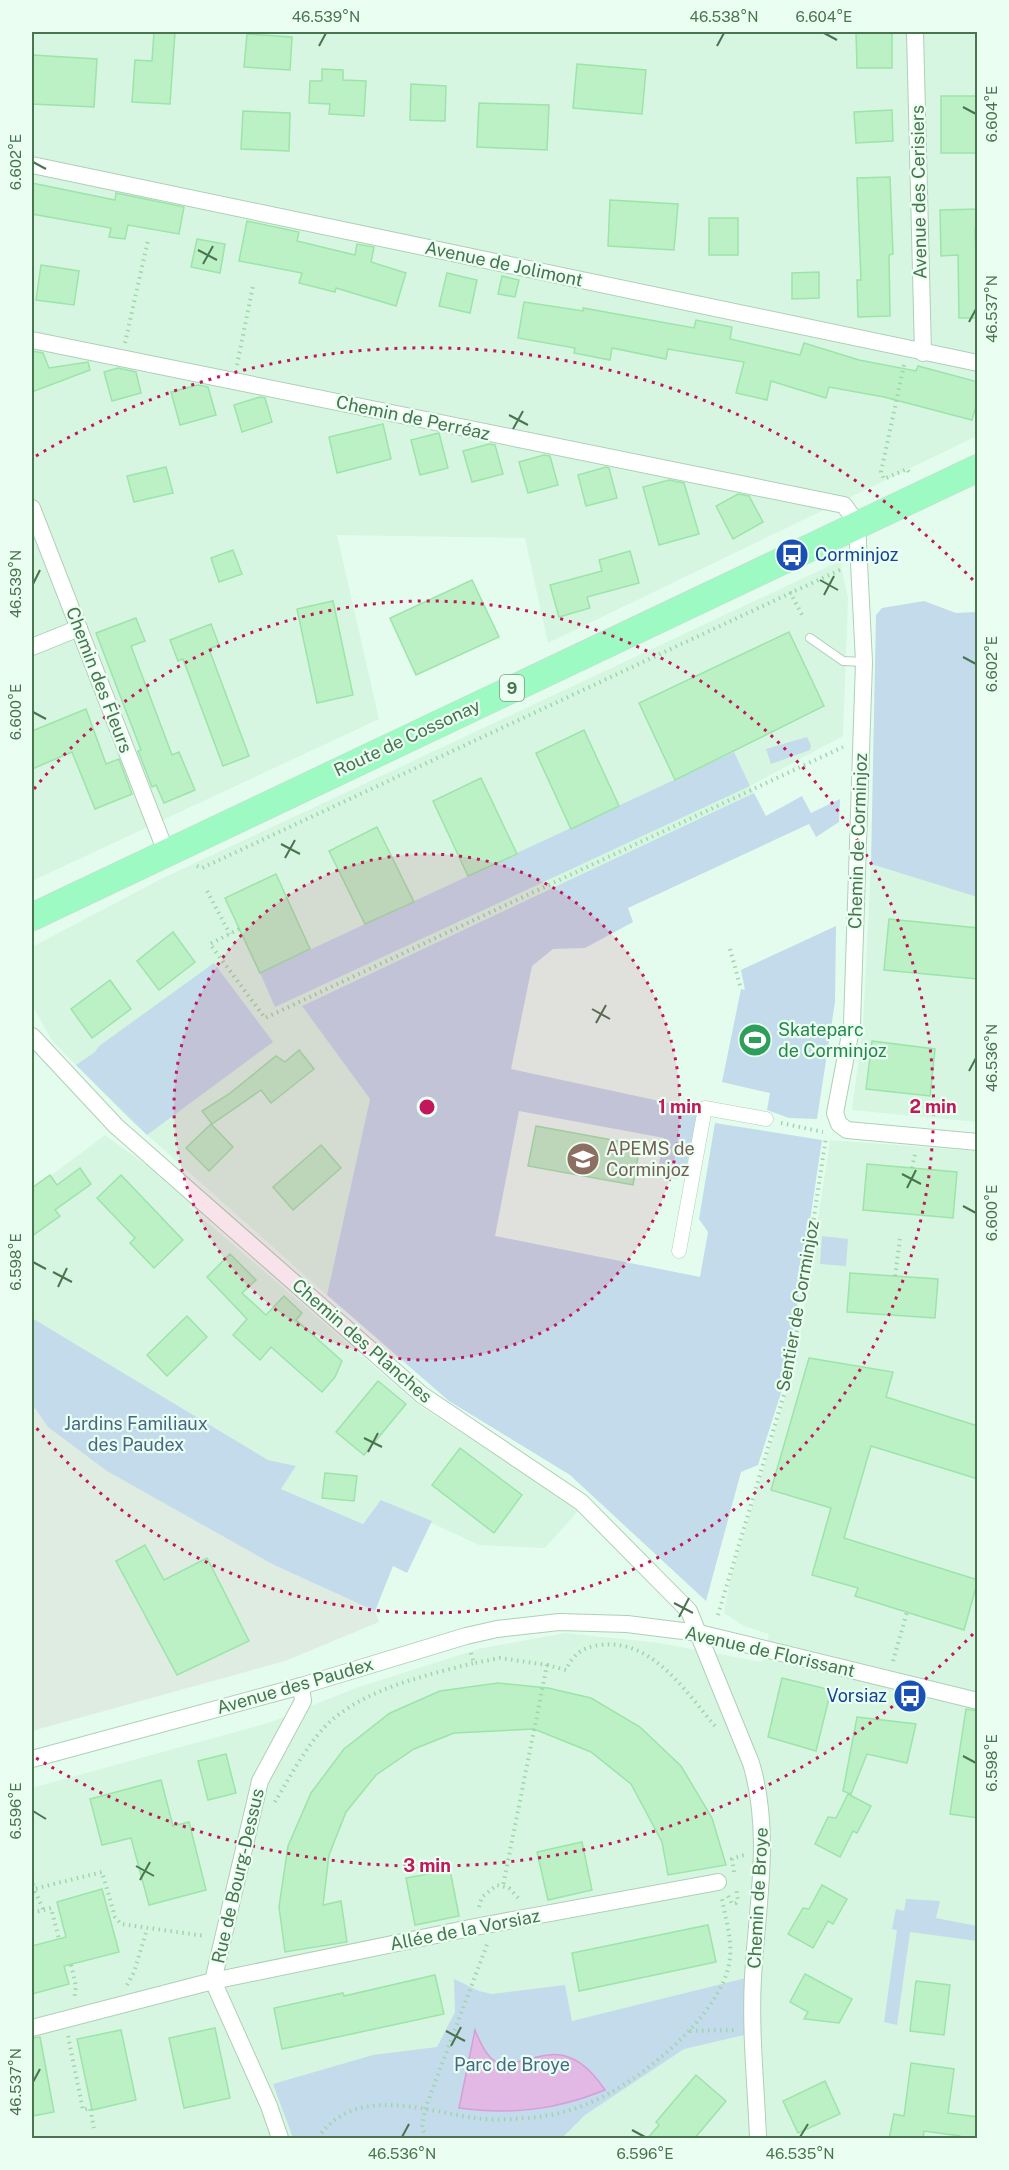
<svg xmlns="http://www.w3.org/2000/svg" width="1009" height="2170" font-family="'Public Sans',sans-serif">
	<rect width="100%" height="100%" fill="#e4fcee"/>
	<g fill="#d6f6e1">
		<path d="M32,32H977V436L548,643L525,538L337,535L379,719L32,881Z"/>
		<path d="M840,561L848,598L843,736L750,786L754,793L302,1006L370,1099L327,1295L128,1118L53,1042L32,1006V947L161,879Z"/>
		<path d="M871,864L977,897V1122L852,1110L863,1026Z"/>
		<path d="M105,1135L227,1224L187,1205L420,1406L579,1510L545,1548L479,1545L382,1500L363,1524L281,1489L296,1466L268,1460L32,1318V1190Z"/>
		<path d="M830,1140L977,1151V2138H32V1788L271,1722L356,1688L478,1649L565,1633L659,1643L762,1662L769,1634L744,1626L724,1613L730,1580L797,1356Z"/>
	</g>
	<path fill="#dfece2" d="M32,1404L48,1427L274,1565L375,1611L379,1622L285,1661L32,1731Z"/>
	<g fill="#c3dbea">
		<path d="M924,601L956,613L977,612V897L871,864L876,615L882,608Z"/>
		<path d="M807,737L811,746L810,750L771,764L766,749Z"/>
		<path d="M734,752L750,786L275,1007L260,973Z"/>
		<path d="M754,793L766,816L802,796L811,813L840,799L839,822L816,837L809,824L628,908L633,922L585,948L553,949L532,966L511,1069L692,1108L697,1117L685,1174L676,1179L657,1174L664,1138L519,1111L495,1236L700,1277L708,1232L699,1219L715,1123L822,1140L787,1374L758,1465L741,1472L706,1601L570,1475L449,1401L327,1295L370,1099L302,1006Z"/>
		<path d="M836,926L835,1002L817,1119L789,1118L767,1110L770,1093L722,1082L741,989L745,990L741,970Z"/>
		<path d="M214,963L273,1042L147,1135L76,1065L95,1052L99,1046Z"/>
		<path d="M822,1236L848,1239L846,1266L820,1264Z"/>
		<path d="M32,1318L268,1460L296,1466L281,1489L363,1524L381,1500L432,1521L407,1573L393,1566L375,1611L274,1565L107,1471L48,1427L32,1404Z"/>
		<path d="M906,1899L940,1901L936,1918L977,1926V1941L910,1932L897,2025L884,2022L897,1930L892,1929L896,1909L904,1911Z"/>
		<path d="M746,1978L744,2035L684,2049L585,2115L562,2138H293L273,2084L373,2055L437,2047L455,2012L454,1979L479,1991L492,1994L565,1985L572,2021Z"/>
	</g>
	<path fill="#e2b9e5" stroke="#d49fd7" stroke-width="1.5" d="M475,2030C495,2081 507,2061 548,2055C574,2051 593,2072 605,2090C556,2110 512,2115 459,2108Z"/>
	<g fill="#bcf1c6" stroke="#9ce4a8" stroke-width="1.5">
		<path d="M154,32H175L170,104L132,102L135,60L152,61Z"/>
		<path d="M856,32H892V68H857Z"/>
		<path d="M247,34L292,37L290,70L244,67Z"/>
		<path d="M32,55L97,59L94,107L32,104Z"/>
		<path d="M577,64L646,70L642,114L573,108Z"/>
		<path d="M322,69L343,70V80L366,81L364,116L329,114L330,104L309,103L310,81H322Z"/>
		<path d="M411,84L446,86L445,121L410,120Z"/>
		<rect x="941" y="96" width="37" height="57"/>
		<path d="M479,103L549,105L547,150L477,147Z"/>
		<path d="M892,110L893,141L856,143L854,112Z"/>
		<path d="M243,111L290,113L289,151L241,149Z"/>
		<path d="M890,177L893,254L889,255L890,316L858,317L857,280H861L857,178Z"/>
		<path d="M32,183L115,200L116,193L184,207L179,234L128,225L125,239L109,237L111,228L32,214Z"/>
		<path d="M610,200L678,204L674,250L608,246Z"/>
		<path d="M978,209V229H975L978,318H959L958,255L941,256L940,210Z"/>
		<rect x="709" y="218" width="29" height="37"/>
		<path d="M247,221L299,232L297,241L355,255L357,244L374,247L371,262L406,273L396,306L336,288L335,292L299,283L302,273L239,261Z"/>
		<path d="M197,239L225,244L220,273L191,267Z"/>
		<path d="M41,265L79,271L74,305L36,300Z"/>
		<path d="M819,272V298L792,299V273Z"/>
		<path d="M447,273L477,280L470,313L439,306Z"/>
		<path d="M502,276L519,280L515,297L498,294Z"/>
		<path d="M524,302L583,311V308L694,328L696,320L732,327L730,339L800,355L804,343L859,360L916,371L918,366L978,382V400L972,420L884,397L829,387L826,398L771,381L767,400L736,393L744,362L668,349L666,359L612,348L610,360L574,353L575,348L518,338Z"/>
		<path d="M32,351L43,353L49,368L88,362L90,370L32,392Z"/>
		<path d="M118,368L136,372L141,393L112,401L104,372Z"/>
		<path d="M198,385L208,387L216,415L180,425L171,392Z"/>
		<path d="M260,397L265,398L272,422L242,432L234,405Z"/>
		<path d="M383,424L391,459L337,473L329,437Z"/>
		<path d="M439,433L448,468L420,475L411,440Z"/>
		<path d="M489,444L495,445L503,474L472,482L463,451Z"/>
		<path d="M544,455L550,456L558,485L528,493L519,462Z"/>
		<path d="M166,467L173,493L134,502L127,476Z"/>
		<path d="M606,467L609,468L617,498L586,506L578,475Z"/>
		<path d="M669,480L684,483L699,534L659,545L643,487Z"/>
		<path d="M738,494L749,496L763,522L733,539L716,506Z"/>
		<path d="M233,550L242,574L219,582L211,558Z"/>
		<path d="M630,551L639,583L587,597L590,608L559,617L550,585L602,571L599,560Z"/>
		<path d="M472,580L499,637L416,675L390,618Z"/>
		<path d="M333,601L353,695L317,703L297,609Z"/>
		<path d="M136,618L145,641L131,646L172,755L179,752L195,790L164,803L156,785L152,787L138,751L141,750L96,633Z"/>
		<path d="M211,624L219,645L209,649L249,756L223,766L183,659L178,661L170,640Z"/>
		<path d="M789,632L824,706L675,780L639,703Z"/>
		<path d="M86,709L106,764L119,759L132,794L95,809L72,752L32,769V731Z"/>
		<path d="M584,730L619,806L571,829L536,753Z"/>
		<path d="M481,778L517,854L468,876L433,801Z"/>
		<path d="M377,827L414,902L365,924L329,851Z"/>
		<path d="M276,874L310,949L260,973L225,898Z"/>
		<path d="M889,919L978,928V979L884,970Z"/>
		<path d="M173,932L195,962L159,990L137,961Z"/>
		<path d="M110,980L131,1009L92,1038L71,1009Z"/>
		<path d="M872,1041L935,1049L930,1096L866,1089Z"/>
		<path d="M299,1050L314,1069L271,1103L261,1090L212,1124L202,1111L229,1094L276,1056L285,1062Z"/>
		<path d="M211,1124L233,1147L209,1171L186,1148Z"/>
		<path d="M536,1126L640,1145L633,1185L528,1166Z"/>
		<path d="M321,1145L341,1168L293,1210L273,1187Z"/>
		<path d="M867,1164L957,1172L953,1218L863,1210Z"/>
		<path d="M80,1168L91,1184L55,1210L60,1216L32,1236V1188L50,1175L57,1185Z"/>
		<path d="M121,1175L183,1240L154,1268L130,1243L135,1238L97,1198Z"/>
		<path d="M230,1254L256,1280L242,1293L266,1315L284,1296L302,1313L296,1320L342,1361L335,1377L322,1392L271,1347L260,1360L233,1335L247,1319L207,1277Z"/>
		<path d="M850,1273L938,1279L935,1318L847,1312Z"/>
		<path d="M187,1316L207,1337L167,1376L147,1355Z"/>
		<path d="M809,1358L893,1372L886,1397L978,1426V1479L871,1446L844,1538L978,1580L964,1630L855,1596L858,1588L812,1575L831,1508L771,1490Z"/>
		<path d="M378,1381L406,1404L364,1455L336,1432Z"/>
		<path d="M460,1448L522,1495L494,1533L432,1485Z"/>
		<path d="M325,1473L357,1476L354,1501L322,1498Z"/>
		<path d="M145,1545L164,1580L207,1558L249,1641L177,1675L116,1561Z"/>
		<path d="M782,1678L831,1690L816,1751L768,1737Z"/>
		<path d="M498,1683L548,1688L591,1698L640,1727L681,1766L712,1818L726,1865L668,1875L662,1842L631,1784L591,1752L534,1729L454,1733L414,1749L376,1775L346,1812L329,1855L323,1905L341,1901L347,1942L285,1952L279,1907L288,1846L311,1793L344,1749L390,1713L440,1691Z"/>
		<path d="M966,1709L978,1711V1818L950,1814Z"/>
		<path d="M857,1717L916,1724L907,1763L867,1754L851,1794L843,1791Z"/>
		<path d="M226,1754L236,1793L208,1800L198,1761Z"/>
		<path d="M161,1780L173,1826L189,1822L206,1890L149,1905L131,1838L102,1845L90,1799Z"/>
		<path d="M848,1794L871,1806L857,1833L853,1831L840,1857L815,1844L828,1817L836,1818Z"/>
		<path d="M582,1842L592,1890L548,1900L537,1852Z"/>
		<path d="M450,1870L459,1916L415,1925L406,1878Z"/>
		<path d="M822,1885L847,1899L833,1924L828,1921L813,1948L788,1934L803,1908L809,1909Z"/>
		<path d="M102,1889L119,1952L64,1966L69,1984L32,1994V1946L66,1937L57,1902Z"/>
		<path d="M708,1925L716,1962L579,1991L572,1953Z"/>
		<path d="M805,1974L852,1999L839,2023L804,2019L808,2012L790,2002Z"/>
		<path d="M435,1975L444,2014L282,2049L274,2008L343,1993L344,1996Z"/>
		<path d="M916,1981L950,1985L944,2035L910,2031Z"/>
		<path d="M215,2028L230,2098L184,2108L169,2038Z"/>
		<path d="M121,2030L136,2100L92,2110L77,2039Z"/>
		<path d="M40,2037L54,2112L32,2116V2038Z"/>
		<path d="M911,2063L954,2069L948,2113L978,2117V2139H960V2136L924,2131L923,2139H889L894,2114L904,2116Z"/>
		<path d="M696,2075L726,2101L694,2139H647L659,2125L656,2122Z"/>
		<path d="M825,2081L840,2114L798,2133L783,2101Z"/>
	</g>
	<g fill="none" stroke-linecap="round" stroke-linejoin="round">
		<g stroke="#aed0b5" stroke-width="10">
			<path id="service" d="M810,638L843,661L864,662"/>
		</g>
		<g stroke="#aed0b5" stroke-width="15">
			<path id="pedestrian" d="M679,1251L705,1108L766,1119"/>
		</g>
		<g stroke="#aed0b5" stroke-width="18">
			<g id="minor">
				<path d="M915,32L923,353"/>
				<path d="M32,165L978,363"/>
				<path d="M32,340L844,505L857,523L864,662L852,1024L835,1113L839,1124L847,1130L978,1142"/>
				<path d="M32,508L166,852"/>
				<path d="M32,647L79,628"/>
				<path d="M32,1036L116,1126L422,1395L581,1502L689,1611L751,1763C772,1833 757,1905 753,1977C750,2031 756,2085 758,2138"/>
				<path d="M32,1759L301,1686L466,1636L497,1629L559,1622L627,1624L699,1633L978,1701"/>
				<path d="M213,1981L260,1781L303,1701L301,1686"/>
				<path d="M213,1981L269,2106L280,2138"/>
				<path d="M32,2028L213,1981L475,1927L718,1882"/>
			</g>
		</g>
		<g stroke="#ccd8ce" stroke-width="28">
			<path id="primary" d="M32,917L978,468"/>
		</g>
		<g stroke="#9fd6a9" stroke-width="4" stroke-dasharray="1.5 4.5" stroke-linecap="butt">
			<path d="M125,343L148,240"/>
			<path d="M237,365L253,286"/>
			<path d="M904,365L881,472L884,479L907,469L910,474"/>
			<path d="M790,592L802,615"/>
			<path d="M197,866L202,868L842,569"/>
			<path d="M207,891L230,934"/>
			<path d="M239,929L210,944L265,1018L843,747"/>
			<path d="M730,949L741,989"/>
			<path d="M781,1123L823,1132"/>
			<path d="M912,1168L915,1154"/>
			<path d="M895,1276L900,1239"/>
			<path d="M718,1615L791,1371L826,1137"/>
			<path d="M471,1653L474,1663L500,1658L547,1665L503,1886"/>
			<path d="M893,1661L907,1612"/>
			<path d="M547,1665L566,1670C573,1654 583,1647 600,1645C652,1638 685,1691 715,1726"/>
			<path d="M275,1802C289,1778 312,1736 333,1719C372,1687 427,1675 474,1663"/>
			<path d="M734,1872L732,1859L744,1855"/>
			<path d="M32,1878L34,1889"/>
			<path d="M728,1896L732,1904L736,1903L738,1900L736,1888"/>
			<path d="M479,1907L482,1897L497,1885L509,1888L520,1900"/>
			<path d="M43,1909L34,1889L102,1872L115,1917L121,1924L205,1936"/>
			<path d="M32,1913L51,1908L59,1939"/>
			<path d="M71,1965L76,1986L74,2000"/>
			<path d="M127,1985L134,1972L147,1929"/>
			<path d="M690,2031L736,2030"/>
			<path d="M68,2036L83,2110L90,2108L94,2128"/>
			<path d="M318,2138C353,2085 423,2110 474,2118C493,2121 518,2119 537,2117C593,2111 643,2076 682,2038C702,2018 728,1986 730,1957C732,1938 725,1917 722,1899"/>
			<path d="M426,2138L422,2127L425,2109L488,1942"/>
		</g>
		<use href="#service" stroke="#fff" stroke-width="8"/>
		<use href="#pedestrian" stroke="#fff" stroke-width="14"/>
		<use href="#minor" stroke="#fff" stroke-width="16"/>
		<use href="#primary" stroke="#9dfac3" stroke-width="27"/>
	</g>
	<path fill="none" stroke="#4a7450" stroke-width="2" d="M824,33L837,40M319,46L326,33M717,46L724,33M963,107L976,114M33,162L46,169M198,250L217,260M203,264L213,246M969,322L976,309M509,415L528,425M513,429L523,411M820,580L838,590M33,584L40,570M824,595L834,576M963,657L976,664M33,712L46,719M281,844L300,854M285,858L295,840M592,1009L610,1019M596,1023L606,1005M969,1071L976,1058M902,1174L921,1184M907,1188L916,1170M963,1206L976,1213M33,1262L46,1269M53,1272L72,1282M58,1287L67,1268M364,1438L382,1447M368,1452L378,1433M674,1603L693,1613M679,1617L689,1598M963,1756L976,1763M33,1811L46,1819M136,1866L154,1876M140,1880L150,1862M446,2031L465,2041M451,2046L461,2027M33,2082L40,2069M632,2130L645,2137M402,2137L409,2124M800,2137L808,2124"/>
	<circle cx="427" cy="1107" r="253" fill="#c2185b" fill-opacity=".12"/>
	<g fill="none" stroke="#c2185b" stroke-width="3" stroke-dasharray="3 6">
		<circle cx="427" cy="1107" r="253"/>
		<path d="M34 789A506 506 0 1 1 34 1425"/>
		<path d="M973 1634A759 759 0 0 1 36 1758M36 456A759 759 0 0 1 973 580"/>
	</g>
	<defs>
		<g id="bus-disc" transform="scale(1.725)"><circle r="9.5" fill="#1a4fb4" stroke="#eafff2"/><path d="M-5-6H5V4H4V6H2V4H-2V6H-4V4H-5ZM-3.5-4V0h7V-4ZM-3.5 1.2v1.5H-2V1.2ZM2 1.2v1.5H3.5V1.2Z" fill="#fff"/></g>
		<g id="stadium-disc" transform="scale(1.725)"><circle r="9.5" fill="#2e9e5b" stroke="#eafff2"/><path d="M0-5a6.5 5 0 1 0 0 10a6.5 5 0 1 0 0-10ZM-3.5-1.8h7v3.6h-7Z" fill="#fff"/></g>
		<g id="school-disc" transform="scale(1.725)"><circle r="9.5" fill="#8d6e63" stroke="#eafff2"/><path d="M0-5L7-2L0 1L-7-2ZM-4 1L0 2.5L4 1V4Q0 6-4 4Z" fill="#fff"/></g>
	</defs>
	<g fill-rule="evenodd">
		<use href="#bus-disc" x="792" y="555"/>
		<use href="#stadium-disc" x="755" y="1040"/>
		<use href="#school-disc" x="583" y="1159"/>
		<use href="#bus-disc" x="910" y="1696"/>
	</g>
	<g text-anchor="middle" stroke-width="4.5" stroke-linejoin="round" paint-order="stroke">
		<rect fill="#eafff2" stroke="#7a9e81" stroke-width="1.5" x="500" y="675" width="24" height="26" rx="4.5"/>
		<g font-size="16" font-weight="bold" fill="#4a7450">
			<text x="512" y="694">9</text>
		</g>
		<g font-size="18" fill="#4a7450" stroke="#eafff2">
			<text transform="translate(919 192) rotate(-91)" y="6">Avenue des Cerisiers</text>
			<text transform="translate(504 264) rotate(12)" y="6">Avenue de Jolimont</text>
			<text transform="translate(413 418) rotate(12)" y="6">Chemin de Perréaz</text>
			<text transform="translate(99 680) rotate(69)" y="6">Chemin des Fleurs</text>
			<text transform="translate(407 738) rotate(-25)" y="6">Route de Cossonay</text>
			<text transform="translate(858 841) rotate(-88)" y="6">Chemin de Corminjoz</text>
			<text transform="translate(798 1306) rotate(-80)" y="6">Sentier de Corminjoz</text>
			<text transform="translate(362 1341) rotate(41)" y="6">Chemin des Planches</text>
			<text transform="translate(770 1652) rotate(13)" y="6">Avenue de Florissant</text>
			<text transform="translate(295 1686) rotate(-16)" y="6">Avenue des Paudex</text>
			<text transform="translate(238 1876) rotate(-77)" y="6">Rue de Bourg-Dessus</text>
			<text transform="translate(758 1898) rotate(-87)" y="6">Chemin de Broye</text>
			<text transform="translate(465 1930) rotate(-11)" y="6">Allée de la Vorsiaz</text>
		</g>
		<g font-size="18" fill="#164399" stroke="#eafff2" text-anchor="start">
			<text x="815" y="561">Corminjoz</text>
			<text x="887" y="1702" text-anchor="end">Vorsiaz</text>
		</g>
		<g font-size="18" fill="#27864d" stroke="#eafff2" text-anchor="start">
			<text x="778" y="1036">Skateparc<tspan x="778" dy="21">de Corminjoz</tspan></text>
		</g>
		<g font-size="18" fill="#785e54" stroke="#eafff2" text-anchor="start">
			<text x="606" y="1155">APEMS de<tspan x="606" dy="21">Corminjoz</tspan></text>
		</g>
		<g font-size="18" fill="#476786" stroke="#eafff2">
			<text x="136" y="1430">Jardins Familiaux<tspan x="136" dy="21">des Paudex</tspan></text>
			<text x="512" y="2071">Parc de Broye</text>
		</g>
	</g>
	<circle cx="427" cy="1107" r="9" fill="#c2185b" stroke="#eafff2" stroke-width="3"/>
	<g font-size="18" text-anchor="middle" font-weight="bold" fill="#c2185b" stroke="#eafff2" stroke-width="4.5" stroke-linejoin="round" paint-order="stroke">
		<text x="680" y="1113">1 min</text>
		<text x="933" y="1113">2 min</text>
		<text x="427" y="1872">3 min</text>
	</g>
	<rect width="1009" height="2170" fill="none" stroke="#eafff2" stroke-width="66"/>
	<rect x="33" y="33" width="943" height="2104" fill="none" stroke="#4a7450" stroke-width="2"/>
	<g font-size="15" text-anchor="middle" fill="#4a7450">
		<text x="326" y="22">46.539°N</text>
		<text x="724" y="22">46.538°N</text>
		<text x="824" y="22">6.604°E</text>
		<text transform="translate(992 114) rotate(-90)" y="5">6.604°E</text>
		<text transform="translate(16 162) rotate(-90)" y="5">6.602°E</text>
		<text transform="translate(992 309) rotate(-90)" y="5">46.537°N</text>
		<text transform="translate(16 584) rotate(-90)" y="5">46.539°N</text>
		<text transform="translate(992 664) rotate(-90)" y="5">6.602°E</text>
		<text transform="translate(16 712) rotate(-90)" y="5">6.600°E</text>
		<text transform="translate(992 1058) rotate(-90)" y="5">46.536°N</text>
		<text transform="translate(992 1213) rotate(-90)" y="5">6.600°E</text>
		<text transform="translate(16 1262) rotate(-90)" y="5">6.598°E</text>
		<text transform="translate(992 1763) rotate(-90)" y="5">6.598°E</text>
		<text transform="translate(16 1811) rotate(-90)" y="5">6.596°E</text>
		<text transform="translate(16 2082) rotate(-90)" y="5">46.537°N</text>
		<text x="402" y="2159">46.536°N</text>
		<text x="645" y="2159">6.596°E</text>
		<text x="800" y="2159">46.535°N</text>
	</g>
</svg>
